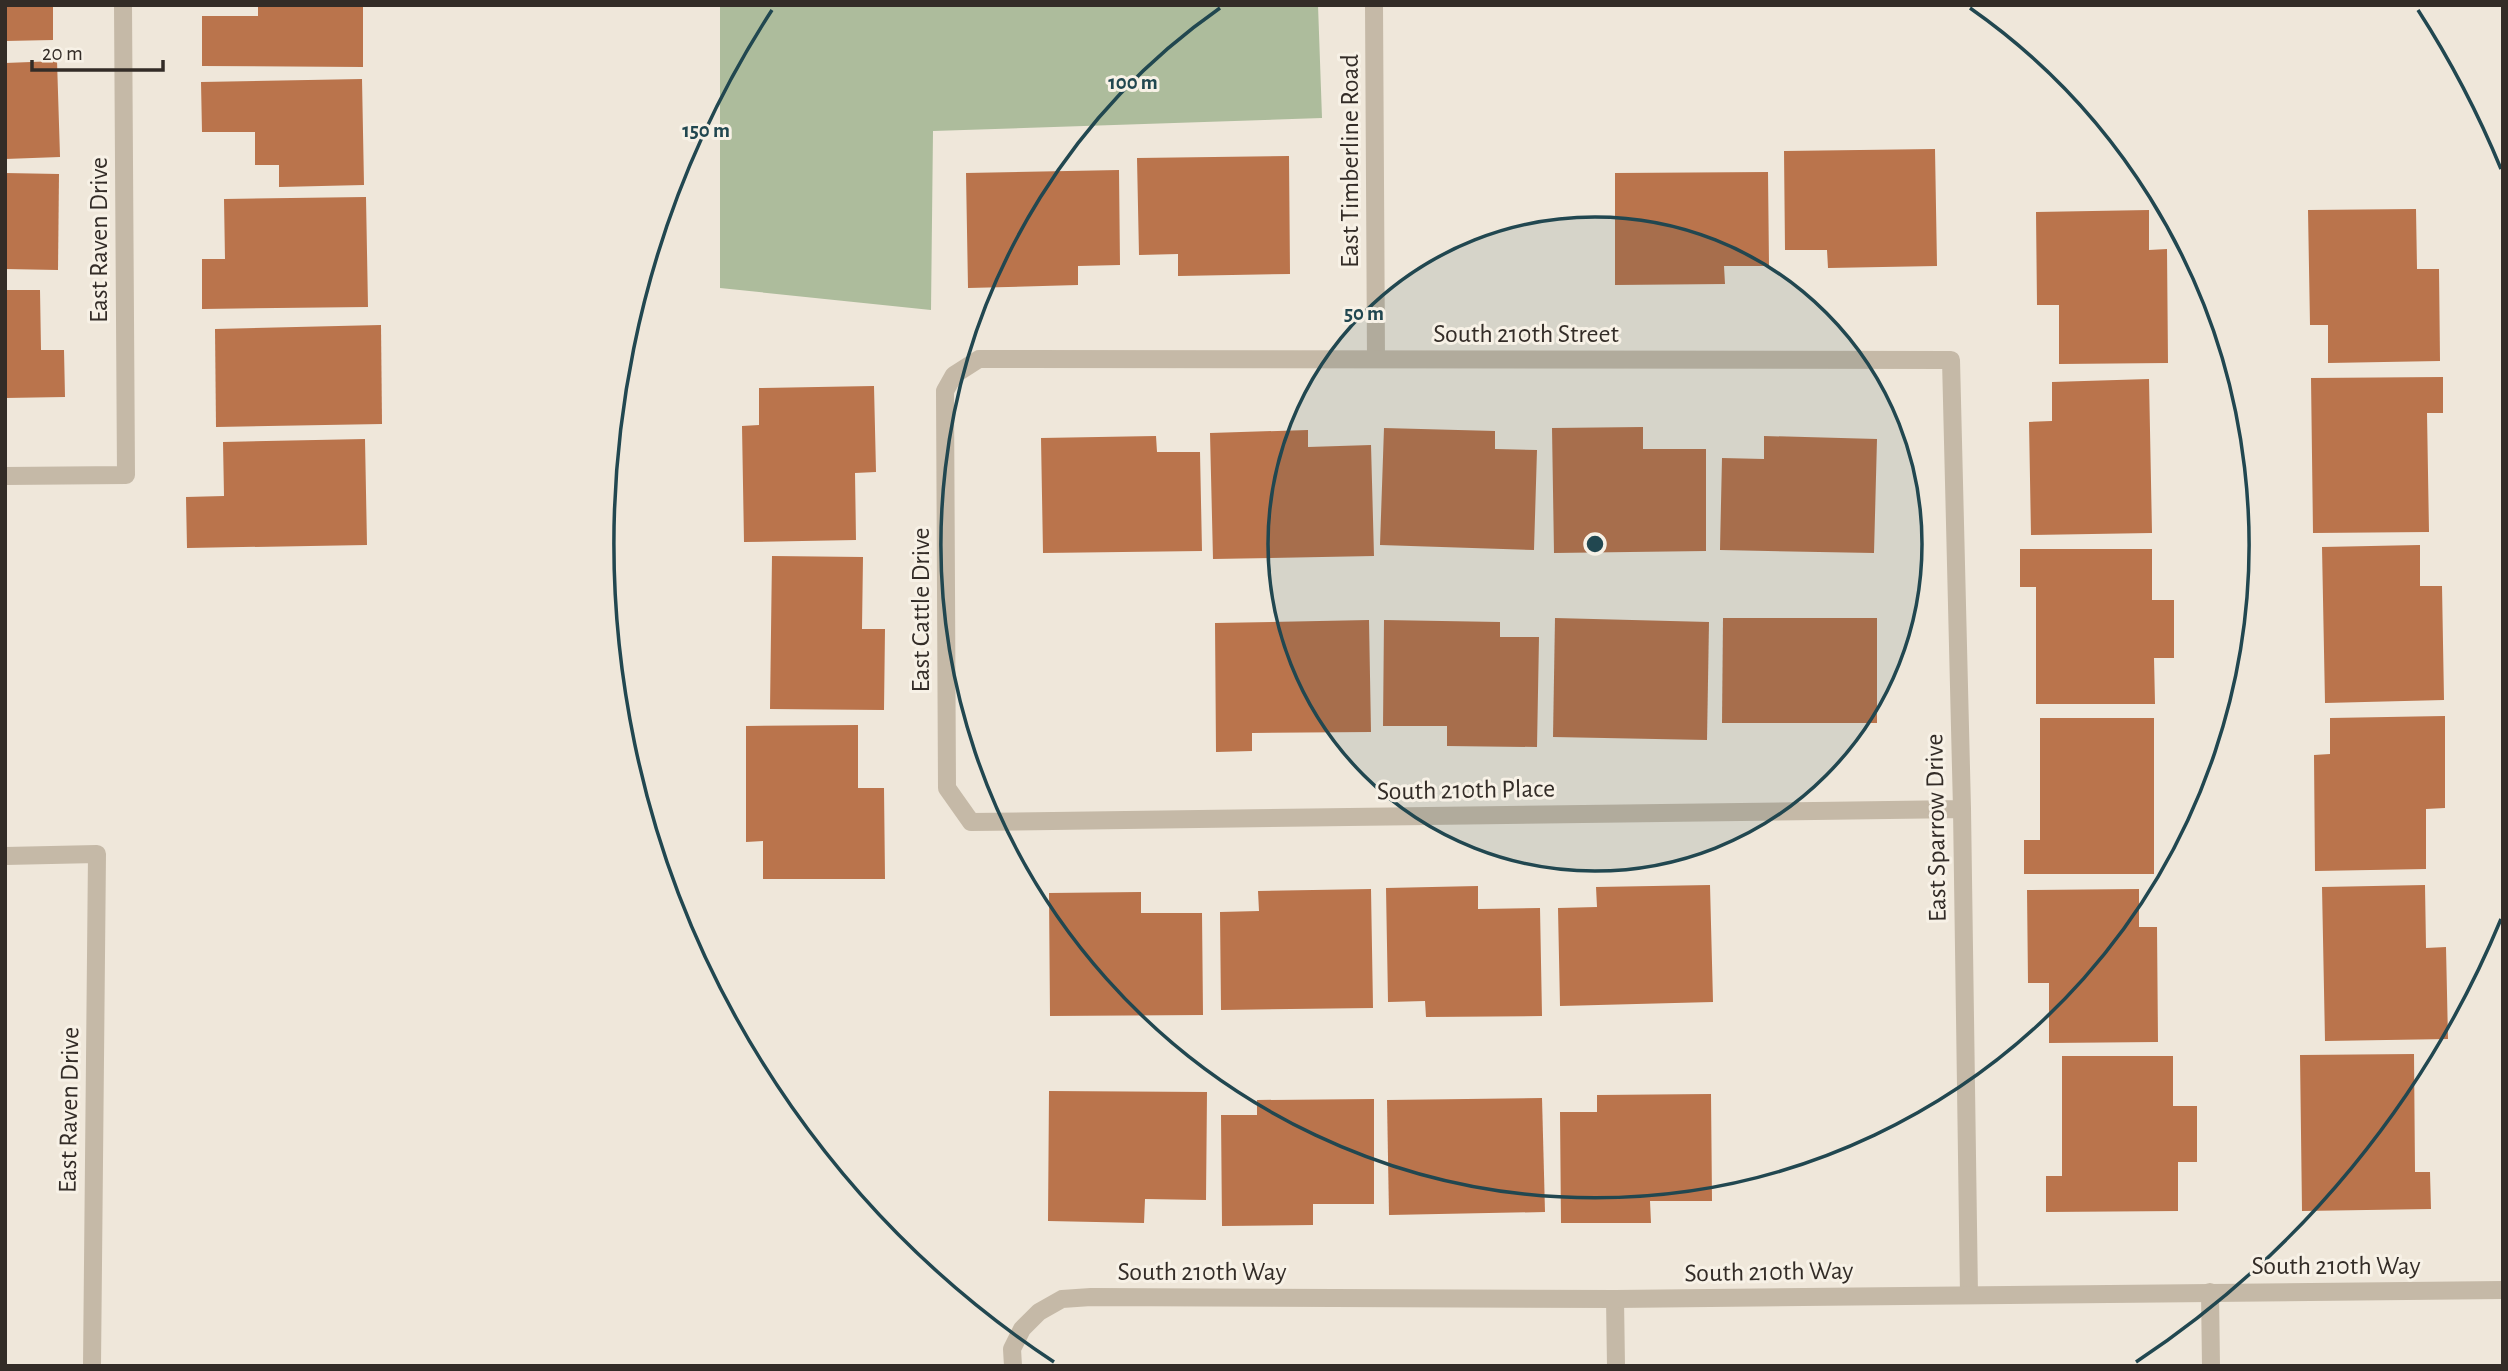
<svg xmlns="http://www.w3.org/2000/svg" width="2508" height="1371" font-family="'Alegreya Sans',sans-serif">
	<rect width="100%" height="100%" fill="#efe7da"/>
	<path fill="#adbc9c" d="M720,5H1318L1322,118L933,131L931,310L720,288Z"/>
	<g fill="#ba744c">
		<path d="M5,5H53V40L5,41Z"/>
		<path d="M258,5H363V67L202,66V16H258Z"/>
		<path d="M57,61L60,157L5,159V63Z"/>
		<path d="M362,79L364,185L279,187V165H255V132H202L201,82Z"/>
		<path d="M1935,149L1937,266L1828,268L1827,250H1785L1784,151Z"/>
		<path d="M1289,156L1290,274L1178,276V254L1139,255L1137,158Z"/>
		<path d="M1119,170L1120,265L1078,266V285L968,288L966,173Z"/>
		<path d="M1768,172L1769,266H1724L1725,284L1615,285V173Z"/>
		<path d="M5,173L59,174L58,270L5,269Z"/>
		<path d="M366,197L368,307L202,309V259H225L224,199Z"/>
		<path d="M2416,209L2417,269H2439L2440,361L2328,363V325H2310L2308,210Z"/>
		<path d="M2149,210V250L2167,249L2168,363L2059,364V305H2037L2036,212Z"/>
		<path d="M5,290H40L41,350H64L65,397L5,398Z"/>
		<path d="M381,325L382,424L216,427L215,329Z"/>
		<path d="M2443,377V413H2427L2429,532L2313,533L2311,378Z"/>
		<path d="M2149,379L2152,533L2031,535L2029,422L2052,421V382Z"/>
		<path d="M874,386L876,472L855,473L856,540L744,542L742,426L759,425V388Z"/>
		<path d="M1643,427V449H1706V551L1554,553L1552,428Z"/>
		<path d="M1384,428L1495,431V449L1537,450L1534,550L1380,545Z"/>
		<path d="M1308,430V447L1371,445L1374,556L1213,559L1210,433Z"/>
		<path d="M1156,436L1157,452H1200L1202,551L1043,553L1041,438Z"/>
		<path d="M1764,436L1877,439L1874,553L1720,550L1722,458L1764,459Z"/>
		<path d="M365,439L367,545L187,548L186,497L224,496L223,442Z"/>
		<path d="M2420,545V586H2442L2444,700L2325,703L2322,547Z"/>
		<path d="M2020,549H2152V600H2174V658H2154L2155,704H2036V587H2020Z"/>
		<path d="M772,556L863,557L862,629H885L884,710L770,709Z"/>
		<path d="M1555,618L1709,622L1707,740L1553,737Z"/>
		<path d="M1723,618H1877V723H1722Z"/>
		<path d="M1369,620L1371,732L1252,733V751L1216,752L1215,623Z"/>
		<path d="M1384,620L1500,622V637H1539L1537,747L1447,746V726H1383Z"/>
		<path d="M2445,716V808L2426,809V869L2315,871L2314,755L2330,754V718Z"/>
		<path d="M2040,718H2154V874H2024V840H2040Z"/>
		<path d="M858,725V788H884L885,879H763V841L746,842V726Z"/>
		<path d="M1710,885L1713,1002L1560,1006L1558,908L1597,907L1596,887Z"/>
		<path d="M2425,885L2426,948L2446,947L2448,1039L2325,1041L2322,887Z"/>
		<path d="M1478,886V909L1540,908L1542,1016L1426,1017L1425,1001L1388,1002L1386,888Z"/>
		<path d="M1371,889L1373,1008L1221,1010L1220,912L1259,911L1258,891Z"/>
		<path d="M2139,889V927H2157L2158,1042L2049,1043V983H2028L2027,890Z"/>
		<path d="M1141,892V913H1202L1203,1015L1050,1016L1049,893Z"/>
		<path d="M2414,1054L2415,1172H2430L2431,1209L2302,1211L2300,1055Z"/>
		<path d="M2062,1056H2173V1106H2197V1162H2178V1211L2046,1212V1176H2062Z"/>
		<path d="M1049,1091L1207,1092L1206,1200L1145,1199L1144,1223L1048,1221Z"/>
		<path d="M1711,1094L1712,1201H1650L1651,1223H1561L1560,1112H1597V1095Z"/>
		<path d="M1542,1098L1545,1212L1389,1215L1387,1100Z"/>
		<path d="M1374,1099V1204H1313V1225L1222,1226L1221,1115H1257V1100Z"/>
	</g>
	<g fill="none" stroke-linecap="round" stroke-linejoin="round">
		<g stroke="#c5b9a7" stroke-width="18">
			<path d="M1374,5L1376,358"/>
			<path d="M5,476L126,475L123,5"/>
			<path d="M1962,809L971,822L947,788L945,391L954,375L979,359L1951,360L1962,809L1969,1295"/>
			<path d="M5,856L97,854L92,1366"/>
			<path d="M2210,1292L2211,1366"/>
			<path d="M1615,1299L1616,1366"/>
			<path d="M1013,1366L1012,1349L1022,1329L1039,1312L1062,1299L1091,1297L1615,1299L2503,1290"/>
		</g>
	</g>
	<circle cx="1595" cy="544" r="327" fill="#214750" fill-opacity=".12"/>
	<g fill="none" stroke="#214750" stroke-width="3.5">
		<circle cx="1595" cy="544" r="327"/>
		<path d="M1970 8A654 654 0 1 1 1220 8"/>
		<path d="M2501 919A981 981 0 0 1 2136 1362M1054 1362A981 981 0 0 1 772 10M2418 10A981 981 0 0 1 2501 169"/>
	</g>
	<g text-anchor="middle" stroke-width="6" stroke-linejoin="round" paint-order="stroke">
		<g font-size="26" fill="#332c27" stroke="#f7f1e6">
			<text transform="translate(1349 161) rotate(-90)" y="9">East Timberline Road</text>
			<text transform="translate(98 240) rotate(-90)" y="9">East Raven Drive</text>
			<text x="1526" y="342">South 210th Street</text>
			<text transform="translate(920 610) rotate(-90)" y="9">East Cattle Drive</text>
			<text transform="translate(1466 789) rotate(-1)" y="9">South 210th Place</text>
			<text transform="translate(1935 828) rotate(-91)" y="9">East Sparrow Drive</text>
			<text transform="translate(68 1110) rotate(-89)" y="9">East Raven Drive</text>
			<text x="2336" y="1274">South 210th Way</text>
			<text x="1202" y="1280">South 210th Way</text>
			<text transform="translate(1769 1271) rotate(-1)" y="9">South 210th Way</text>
		</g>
	</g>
	<circle cx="1595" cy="544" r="10" fill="#214750" stroke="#f7f1e6" stroke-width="3.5"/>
	<g font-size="21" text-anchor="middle" font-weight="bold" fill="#214750" stroke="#f7f1e6" stroke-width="6" stroke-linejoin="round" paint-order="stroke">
		<text x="1133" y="89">100 m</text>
		<text x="706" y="137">150 m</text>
		<text x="1364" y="320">50 m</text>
	</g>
	<rect width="2508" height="1371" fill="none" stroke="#332c27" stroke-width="14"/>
	<path d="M32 60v10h131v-10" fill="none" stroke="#332c27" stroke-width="3.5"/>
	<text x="42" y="60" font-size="21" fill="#332c27" stroke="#f7f1e6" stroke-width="5" paint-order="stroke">20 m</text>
</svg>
